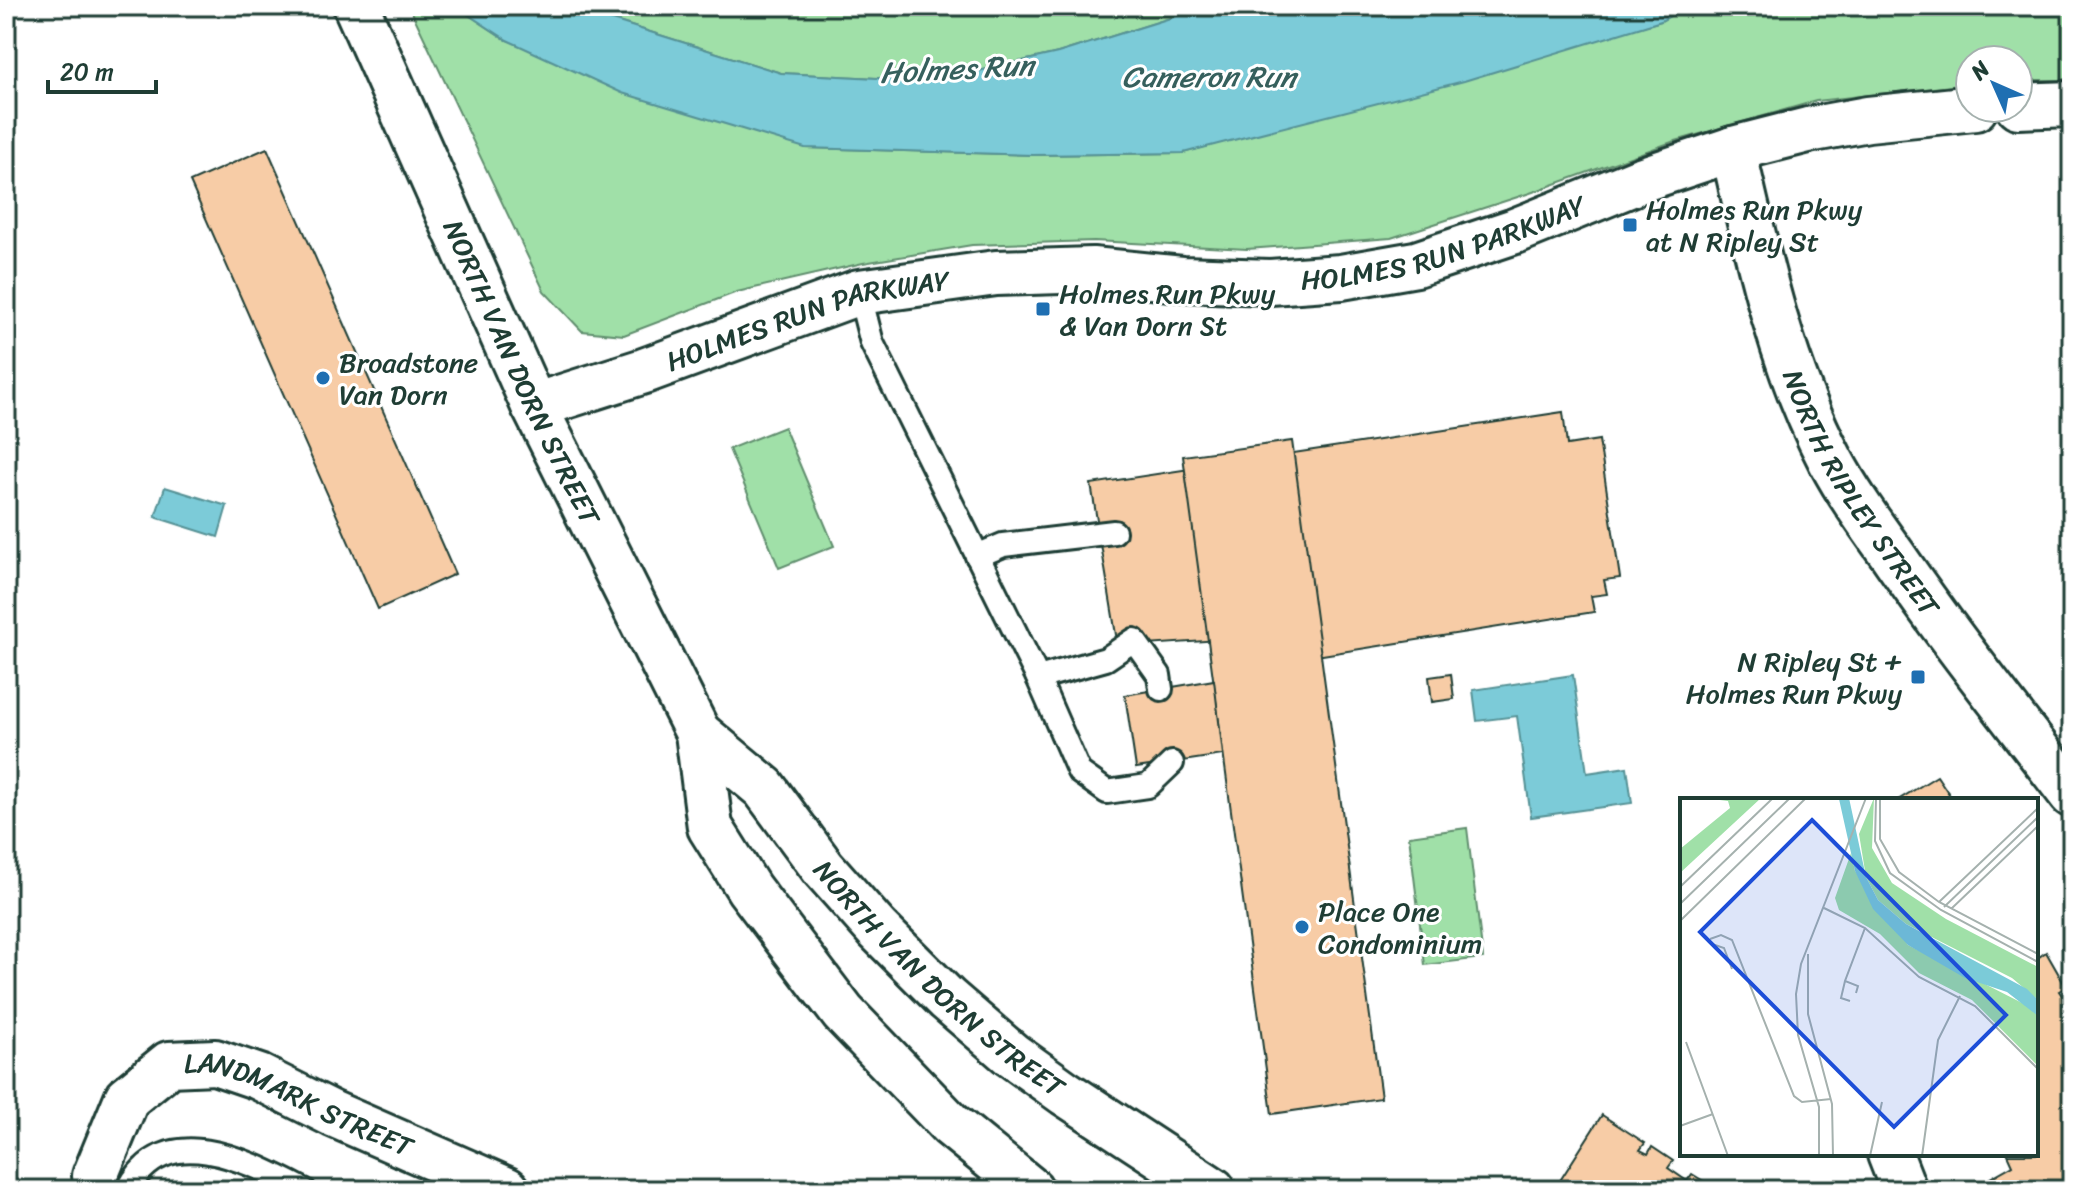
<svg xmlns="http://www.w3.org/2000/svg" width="2078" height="1196" font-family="Sriracha,sans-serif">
	<rect width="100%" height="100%" fill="#fff"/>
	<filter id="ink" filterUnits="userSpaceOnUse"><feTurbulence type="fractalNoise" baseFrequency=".0125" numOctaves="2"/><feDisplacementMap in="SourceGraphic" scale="16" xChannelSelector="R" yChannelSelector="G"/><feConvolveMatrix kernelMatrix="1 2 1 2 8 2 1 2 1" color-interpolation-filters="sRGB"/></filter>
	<g filter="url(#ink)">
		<g fill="#a0e0a8" stroke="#608e6e" stroke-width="2">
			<path d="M409,6H455L507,40L806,148L1033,155L1183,153L1661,21L1687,6H2072V80H2018V60H1970V84L1816,101L1672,142L1530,193L1391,238L1247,249L1094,241L972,245L863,263L737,292L624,335L582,331L544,291Z"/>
			<path d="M585,6H1209L1058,53L935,81L781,73L596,15Z"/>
			<path d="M784,427L834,546L779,568L729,449Z"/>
			<path d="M1467,828L1483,958L1425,965L1409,836Z"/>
		</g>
		<g fill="#7bcbd8" stroke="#569296" stroke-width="2">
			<path d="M455,6H585L596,15L781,73L934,81L1058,53L1209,6H1687L1661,21L1464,81L1183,153L1033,155L805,148L622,93L507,40Z"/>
			<path d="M165,487L227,506L218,537L155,517Z"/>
			<path d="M1573,675L1587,773L1627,767L1632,803L1531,817L1517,716L1477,721L1473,690Z"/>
		</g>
		<g fill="#f7cca6" stroke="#1f3d34" stroke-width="2">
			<path d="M267,148L455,574L378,609L190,182Z"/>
			<path d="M2072,289V312L2066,291Z"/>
			<path d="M1563,412L1567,445L1599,440L1620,578L1604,580L1607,594L1591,596L1594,612L1240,668L1234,639L1118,647L1091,484Z"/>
			<path d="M1292,441L1381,1098L1272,1114L1183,456Z"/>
			<path d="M1451,674L1454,699L1432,702L1429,677Z"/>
			<path d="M1214,680L1223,755L1136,768L1125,695Z"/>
			<path d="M1937,776L1953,800H1898Z"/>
			<path d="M2036,952L2039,957L2046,952L2066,987L2059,991L2064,998L2071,993L2072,996V1190H1969L2013,1165L2008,1154H2036Z"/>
			<path d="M1602,1115L1645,1143L1640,1150L1648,1154L1652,1147L1673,1161L1668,1168L1687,1181L1692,1174L1718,1190H1554Z"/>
		</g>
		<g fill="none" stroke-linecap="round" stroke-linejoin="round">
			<g stroke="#1f3d34" stroke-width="28">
				<g id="lane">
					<path d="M859,292L872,343L1038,678L1106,659L1134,640L1159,675L1161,689"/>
					<path d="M977,556L1003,545L1114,532"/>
					<path d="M1038,678L1079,772L1107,792L1148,786L1172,763"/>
					<path d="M128,1190C165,1116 251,1163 304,1190"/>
				</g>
			</g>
			<g stroke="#1f3d34" stroke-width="50">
				<g id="street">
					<path id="s1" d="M1733,149C1757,254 1780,364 1831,461C1849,495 1872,526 1894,557C1950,639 2012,716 2072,795"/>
					<path d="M1890,1154L1904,1190"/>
					<path id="s2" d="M95,1176L127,1098L169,1064L215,1062L259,1077L333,1114L507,1190"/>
				</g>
			</g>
			<g stroke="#1f3d34" stroke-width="50">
				<g id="secondary">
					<path id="s3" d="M356,6L534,406L698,733L710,827L749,889L843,1013L950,1124L1031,1190"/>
					<path d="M2018,106L2072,104"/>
					<path id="s4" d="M534,406L644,371L859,292L996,273L1092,270L1182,279L1270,282L1341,277L1416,264L1515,231L1643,179L1733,149L1808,130L1868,119L1975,108"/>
					<path id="s5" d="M698,733L764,788L823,868L877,929L947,999L1012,1055L1065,1093L1213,1190"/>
				</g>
			</g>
			<use href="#lane" stroke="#fff" stroke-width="22"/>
			<use href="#street" stroke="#fff" stroke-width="44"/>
			<use href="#secondary" stroke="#fff" stroke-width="44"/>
		</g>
	</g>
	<g fill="#1f6fb2" stroke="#fff" stroke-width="3">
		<rect x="1622" y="217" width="16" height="16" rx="4"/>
		<rect x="1035" y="301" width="16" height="16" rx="4"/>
		<circle cx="323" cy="378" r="8"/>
		<rect x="1910" y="669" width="16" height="16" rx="4"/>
		<circle cx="1302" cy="927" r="8"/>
	</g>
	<g text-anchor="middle" stroke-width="6" stroke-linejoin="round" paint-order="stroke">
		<g font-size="28" fill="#1f3d34" stroke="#fff" text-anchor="start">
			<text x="1646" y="219">Holmes Run Pkwy<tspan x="1646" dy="32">at N Ripley St</tspan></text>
			<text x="1059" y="303">Holmes Run Pkwy<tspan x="1059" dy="32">&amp; Van Dorn St</tspan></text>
			<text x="339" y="372">Broadstone<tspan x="339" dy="32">Van Dorn</tspan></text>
			<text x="1902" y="671" text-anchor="end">N Ripley St +<tspan x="1902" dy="32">Holmes Run Pkwy</tspan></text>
			<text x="1318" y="921">Place One<tspan x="1318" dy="32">Condominium</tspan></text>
		</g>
		<g font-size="28" fill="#1f3d34" stroke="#fff">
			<text dy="10" stroke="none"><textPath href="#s4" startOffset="936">HOLMES RUN PARKWAY</textPath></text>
			<text dy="10" stroke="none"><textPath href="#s4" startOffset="288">HOLMES RUN PARKWAY</textPath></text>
			<text dy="10" stroke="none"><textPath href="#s3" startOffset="402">NORTH VAN DORN STREET</textPath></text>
			<text dy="10" stroke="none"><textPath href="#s1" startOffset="370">NORTH RIPLEY STREET</textPath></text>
			<text dy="10" stroke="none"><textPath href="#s5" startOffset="346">NORTH VAN DORN STREET</textPath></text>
			<text dy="10" stroke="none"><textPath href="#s2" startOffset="276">LANDMARK STREET</textPath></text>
		</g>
		<g font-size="30" font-style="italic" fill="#36605d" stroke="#fff">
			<text transform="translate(957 69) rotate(-3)" y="10">Holmes Run</text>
			<text x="1209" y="87">Cameron Run</text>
		</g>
	</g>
	<g transform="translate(1680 798)">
		<rect width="358" height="358" fill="#fff"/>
		<path d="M23,0H81L0,75V51L50,10L48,3ZM194,0L192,50L212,85L266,121L358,169V202L332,180L226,126L198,102L186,79L179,36ZM171,55L175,73L228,147L350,209L358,218V268L292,202L239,175L200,136L159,112L155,100Z" fill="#a0e0a8"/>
		<path d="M169,0L186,79L198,102L226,126L347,191L358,202V218L327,194L285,180L228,147L193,111L175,73L159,1Z" fill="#7bcbd8"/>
		<path fill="none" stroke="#a5b1ae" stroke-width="2" d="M196,0L195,43L210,75L261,112L358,164M200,0V41L219,74L259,104L358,156M0,89L93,0M259,104L358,10M0,106L110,0M264,109L358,19M144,110L185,130L239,179L295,208L358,271M271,111L358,28M0,123L126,0M30,141L41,137L52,142L114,298L122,304L151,301M32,146L44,150L52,171M128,156V216L152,306L153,358M165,183L161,200L170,203M176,195L178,188L165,183L185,130M6,244L48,358M0,328L33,316M139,358V309L118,237L116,196L121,166L186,0M190,358L202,304M242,358L258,242L280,198"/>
		<path fill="#1d4ed8" fill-opacity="0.15" stroke="#1d4ed8" stroke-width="4" d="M132,22L326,217L214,329L20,134Z"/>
		<rect width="358" height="358" fill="none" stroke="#1f3d34" stroke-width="4"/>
	</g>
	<rect width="2078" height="1196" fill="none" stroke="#fff" stroke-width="32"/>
	<rect x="16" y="16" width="2046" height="1164" fill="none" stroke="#1f3d34" stroke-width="3" filter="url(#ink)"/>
	<g transform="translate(1994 84) rotate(315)"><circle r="38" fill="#ffffff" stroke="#a5b1ae" stroke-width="2"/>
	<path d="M0-6L14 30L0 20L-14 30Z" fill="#1f6fb2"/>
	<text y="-12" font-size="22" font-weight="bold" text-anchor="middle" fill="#1f3d34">N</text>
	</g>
	<path d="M48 80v12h108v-12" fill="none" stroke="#1f3d34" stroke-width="4"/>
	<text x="60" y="80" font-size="24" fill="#1f3d34" stroke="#ffffff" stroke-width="6" paint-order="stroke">20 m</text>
</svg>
